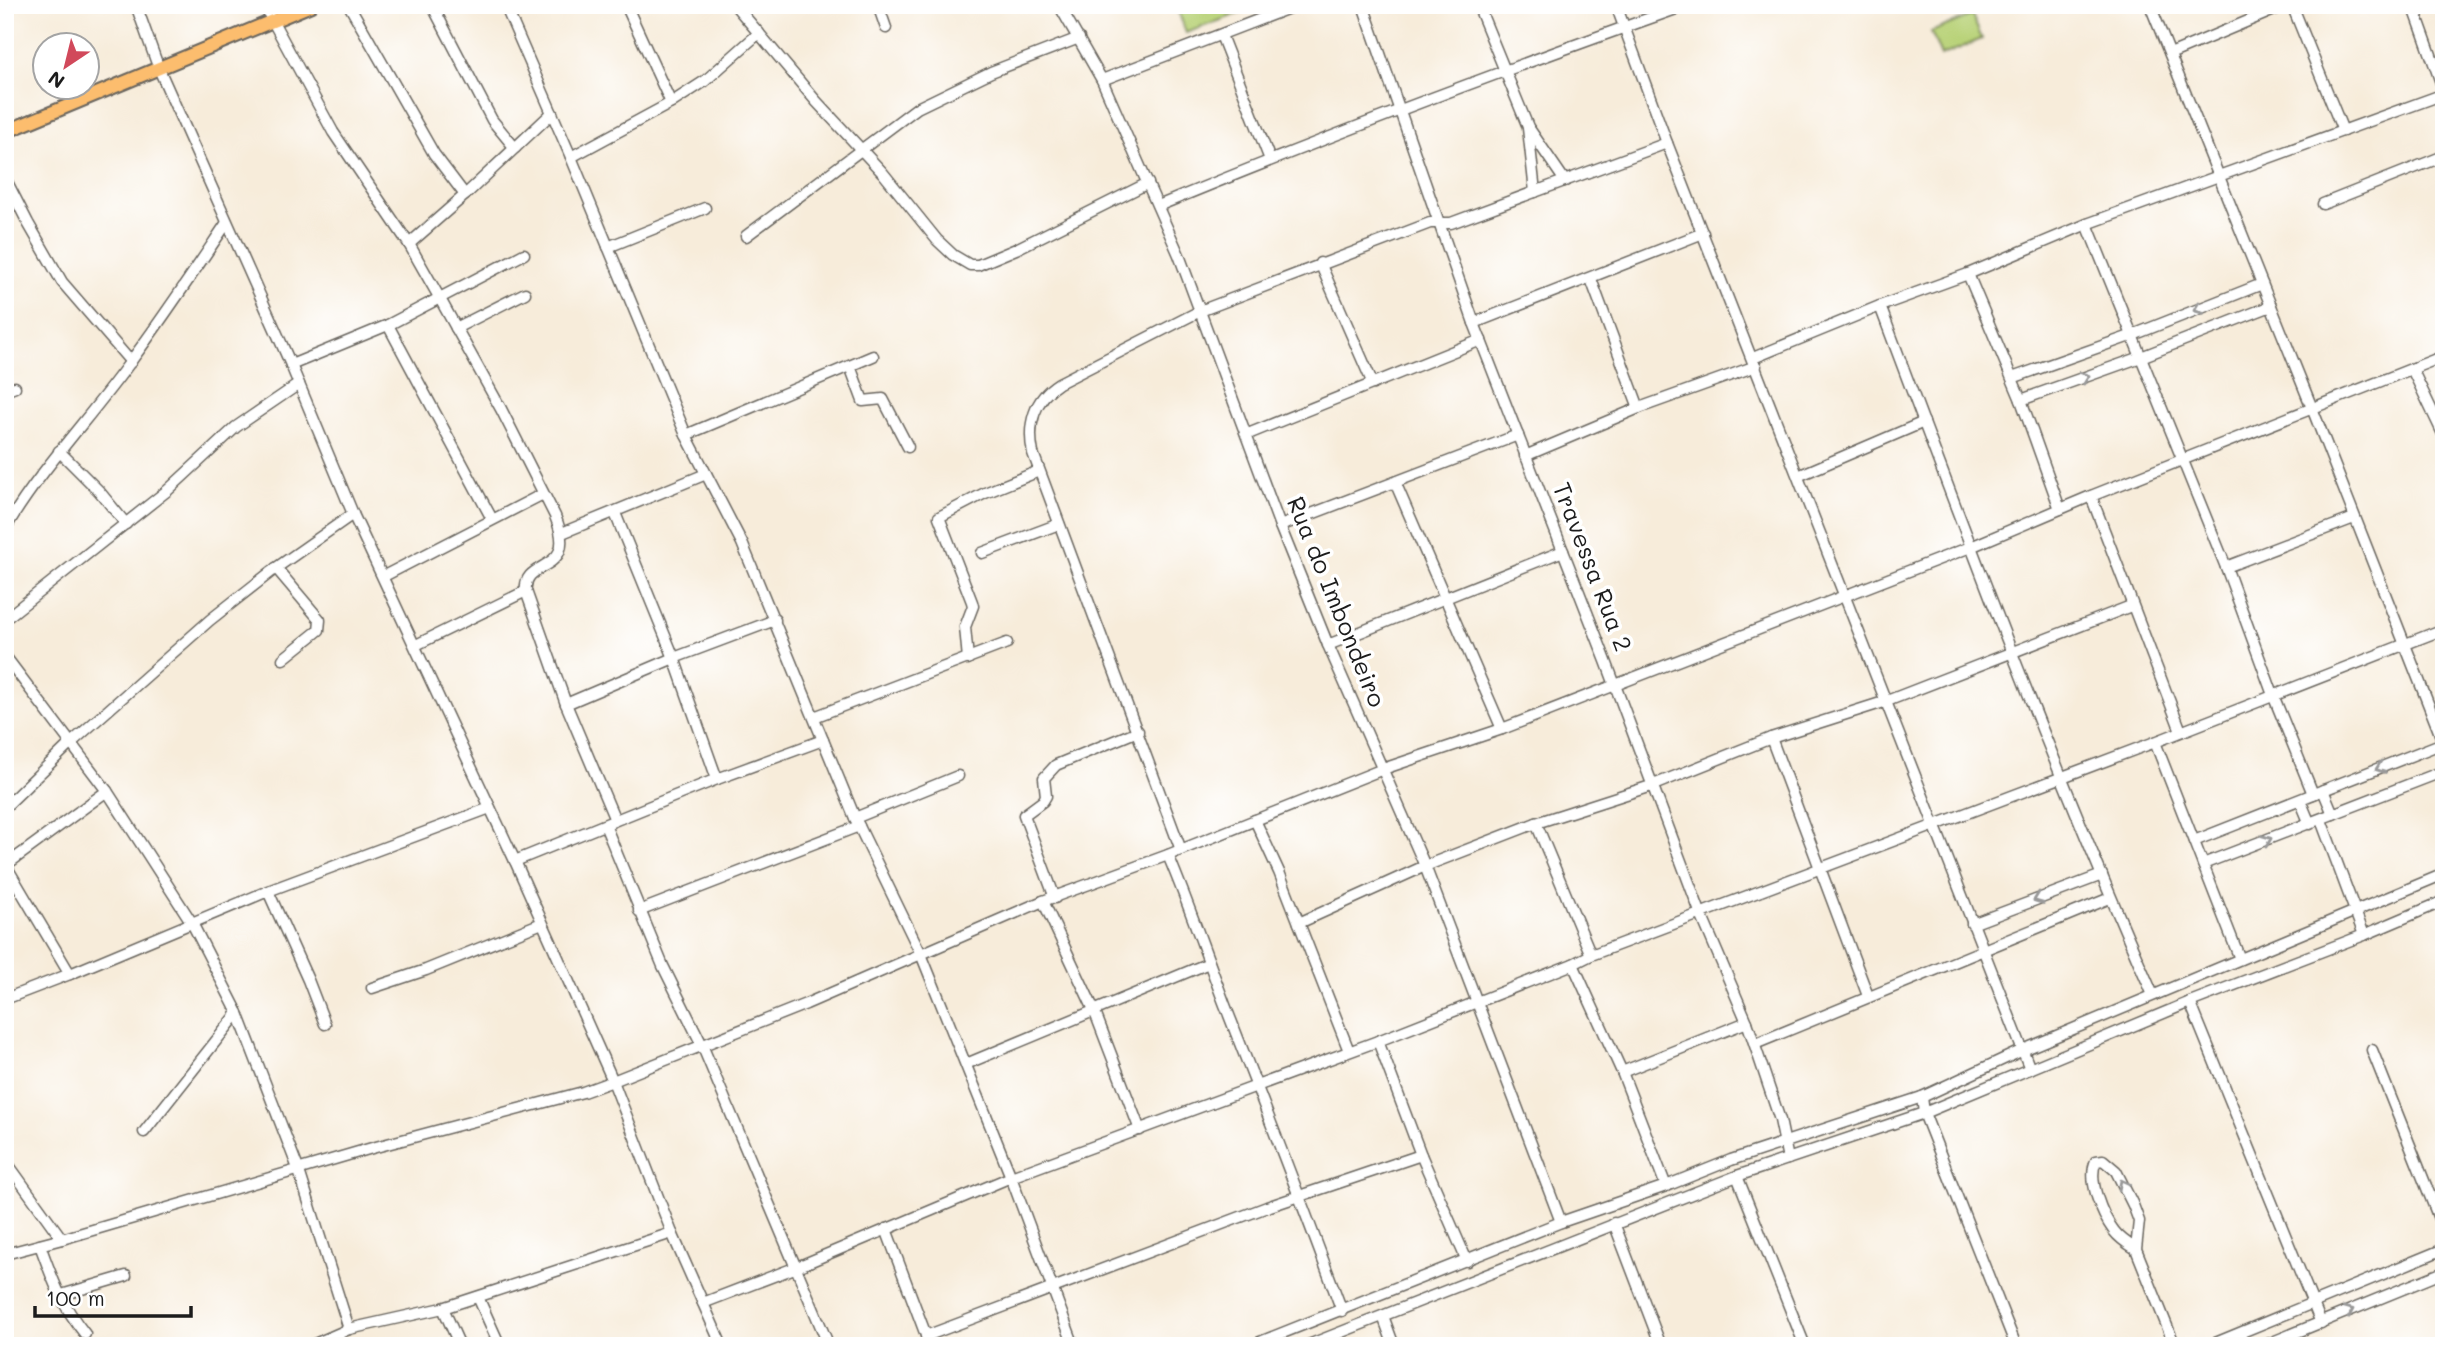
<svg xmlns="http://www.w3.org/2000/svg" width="2449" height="1351" font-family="Mali,sans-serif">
	<defs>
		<pattern id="grass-tufts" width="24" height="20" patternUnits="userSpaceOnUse" patternTransform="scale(1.75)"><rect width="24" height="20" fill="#b8d277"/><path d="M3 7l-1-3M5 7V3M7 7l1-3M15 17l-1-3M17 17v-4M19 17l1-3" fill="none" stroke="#9eb466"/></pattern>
	</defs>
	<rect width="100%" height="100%" fill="#fff"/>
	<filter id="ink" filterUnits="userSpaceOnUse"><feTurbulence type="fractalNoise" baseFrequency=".0143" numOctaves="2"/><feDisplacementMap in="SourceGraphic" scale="14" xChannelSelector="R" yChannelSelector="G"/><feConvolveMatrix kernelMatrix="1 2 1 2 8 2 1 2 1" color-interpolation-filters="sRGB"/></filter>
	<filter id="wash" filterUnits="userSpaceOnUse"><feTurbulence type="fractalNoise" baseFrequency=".00686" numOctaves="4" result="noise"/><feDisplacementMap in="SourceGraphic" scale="28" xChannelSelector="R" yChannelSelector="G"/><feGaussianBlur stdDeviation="1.57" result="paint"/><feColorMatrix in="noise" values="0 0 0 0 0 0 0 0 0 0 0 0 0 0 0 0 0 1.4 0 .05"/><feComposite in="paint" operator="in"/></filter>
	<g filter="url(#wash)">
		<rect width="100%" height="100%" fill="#f7ecda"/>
		<path fill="url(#grass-tufts)" stroke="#6a774a" stroke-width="2" d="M1176,5H1262L1186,33Z"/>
		<path fill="#b8d277" stroke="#6a774a" stroke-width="2" d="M1972,15L1982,39L1941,56L1931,32Z"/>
	</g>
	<g filter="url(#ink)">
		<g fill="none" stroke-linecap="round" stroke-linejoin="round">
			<g stroke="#69655e" stroke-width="13">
				<g id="minor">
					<path d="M136,5L159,69L291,365L353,514L515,861L613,1081L672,1233L722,1346"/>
					<path d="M264,5L333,132L409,244L439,297L501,409L555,516C580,576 522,557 526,591L566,704L615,820"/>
					<path d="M349,5L434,154L465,195"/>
					<path d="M432,5L492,120L515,148"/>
					<path d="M505,5L571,157L686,435L742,543L855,818L921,954L1011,1177L1074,1346"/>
					<path d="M626,5L671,103"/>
					<path d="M735,5L816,101L883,173L937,240L953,255L970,265H978L1016,249L1148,183"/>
					<path d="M878,5L886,28"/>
					<path d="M1059,5L1102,80L1179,255L1280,526L1328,645L1425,866L1561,1222"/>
					<path d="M1363,5L1474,323L1606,661L1700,912L1747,1022L1780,1120L1788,1159"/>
					<path d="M1478,5L1528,127L1565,181"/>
					<path d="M1616,5L1667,143L2030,1069"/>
					<path d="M2150,5L2312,408L2444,744"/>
					<path d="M2292,5L2343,131"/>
					<path d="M2413,5L2444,91"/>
					<path d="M1221,35L1270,160"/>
					<path d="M2170,54L2286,5"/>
					<path d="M1102,80L1297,5"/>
					<path d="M1528,128L1535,192"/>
					<path d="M571,157L671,103L705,81L759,33"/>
					<path d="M5,178L28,223L62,282L131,362"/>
					<path d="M2323,204L2444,156"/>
					<path d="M1158,206C1332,134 1509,68 1687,5"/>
					<path d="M2087,224L2226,567L2273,695L2313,794"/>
					<path d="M746,236L917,108L991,72L1079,38"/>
					<path d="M409,244L465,195L552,113"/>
					<path d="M608,247L705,208"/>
					<path d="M1320,263L1373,384"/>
					<path d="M1968,274L2021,400L2060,509"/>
					<path d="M1591,279L1639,408"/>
					<path d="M1880,306C1967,538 2054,769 2153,995"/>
					<path d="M1474,323L1703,233"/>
					<path d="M388,325L492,519"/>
					<path d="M456,328L525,293"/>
					<path d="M1753,358L1880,306L1968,274L2087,224L2444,94"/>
					<path d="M291,365L388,325L524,254"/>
					<path d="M850,366L863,401L883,399L908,447"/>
					<path d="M2412,369L2444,436"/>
					<path d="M2012,378L2133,335L2262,284"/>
					<path d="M5,391L15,387"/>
					<path d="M2021,400L2141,357L2271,306"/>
					<path d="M1248,434L1481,340"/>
					<path d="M686,435L873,356"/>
					<path d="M59,451L99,491L126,524"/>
					<path d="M1525,456L1639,408L1756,366"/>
					<path d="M1798,476L1924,422"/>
					<path d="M1395,482L1502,729"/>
					<path d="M2091,496L2181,731"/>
					<path d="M615,513L674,658L717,779"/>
					<path d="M1280,526L1518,435"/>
					<path d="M5,529C41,468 90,418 131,361C164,317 195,270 226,224"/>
					<path d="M562,533L706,474"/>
					<path d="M982,553L1059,524"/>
					<path d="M2226,567L2354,518"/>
					<path d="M276,568L320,620L319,630L283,659"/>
					<path d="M384,576L543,494"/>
					<path d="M5,619L168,490L236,427L299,384"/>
					<path d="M416,645L526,591"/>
					<path d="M1328,645L1563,551"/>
					<path d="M5,656L107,791L192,923L238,1013L299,1171L349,1329"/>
					<path d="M968,659L965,627L973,606L972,602L939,517L985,493L1039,471"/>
					<path d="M566,704L674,658L775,620"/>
					<path d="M814,717L1007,643"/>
					<path d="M1771,738L1868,996"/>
					<path d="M2155,742L2240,959"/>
					<path d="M2323,790L2333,814"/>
					<path d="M2300,800L2310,824"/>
					<path d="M5,807L71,743L210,620L276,568L353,514"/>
					<path d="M855,818L958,776"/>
					<path d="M1255,820L1279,872L1349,1051"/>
					<path d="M2321,820L2364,935"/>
					<path d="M1536,823L1651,786L1771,738L1887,701L2131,606"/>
					<path d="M605,825L663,966L702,1045L829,1346"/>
					<path d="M2194,841L2443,743"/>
					<path d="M1181,850L1033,453C1027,425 1034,399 1059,383L1200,311L1430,223H1451L1667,143"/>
					<path d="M1168,855C1189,905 1206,955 1225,1005C1265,1107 1304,1208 1342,1311"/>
					<path d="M515,861L717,779L823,740"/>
					<path d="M5,864L70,974"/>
					<path d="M2203,864L2444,771"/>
					<path d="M6,865L107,791"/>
					<path d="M268,891L308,980L325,1024"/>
					<path d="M1055,898L1024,815L1043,801L1046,796L1044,778L1056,765L1138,731"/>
					<path d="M1043,901L1094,1010L1140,1130"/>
					<path d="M639,911L859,826"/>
					<path d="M1299,923L1425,866L1536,823L1591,955"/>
					<path d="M1972,924L2102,875"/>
					<path d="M1573,964L1622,1072L1666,1186"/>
					<path d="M372,988L426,970L542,923"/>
					<path d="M5,999L70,974L268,891L490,808"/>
					<path d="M2190,1002L2321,1323"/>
					<path d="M1755,1044L2110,898"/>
					<path d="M2372,1050L2444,1231"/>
					<path d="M966,1064L1209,963"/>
					<path d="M1622,1072L1747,1022"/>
					<path d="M1922,1097L1924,1113L2016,1346"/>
					<path d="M144,1132L238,1013"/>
					<path d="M1421,1155L1467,1261"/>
					<path d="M5,1160L62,1239"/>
					<path d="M1737,1176L1805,1346"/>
					<path d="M1614,1223L1661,1346"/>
					<path d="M886,1229L930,1346"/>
					<path d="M40,1245C53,1281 61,1304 85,1334"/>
					<path d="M2136,1249C2128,1244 2120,1239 2114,1231C2102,1215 2087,1180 2096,1161L2103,1160L2116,1171L2133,1205L2139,1221L2136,1249L2175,1346"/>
					<path d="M5,1254L62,1239L372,1148L583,1092L613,1081L806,1004L1043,901L1168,855L1383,769L1502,729L1973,546L2091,496L2444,356"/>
					<path d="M58,1296L126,1276"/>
					<path d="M478,1297L500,1346"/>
					<path d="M703,1303L797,1267L1011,1177L1378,1041L1573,964L1591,955L2155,742L2444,629"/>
					<path d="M443,1308L460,1346"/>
					<path d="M1383,1316L1394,1346"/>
					<path d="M926,1336L1267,1207L1421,1155L1378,1041"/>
					<path d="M310,1346L349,1329L443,1308L672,1233"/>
					<path d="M1250,1346L1561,1222L1666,1186L1731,1160L1922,1097L2023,1050L2444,874"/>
					<path d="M1306,1346L1737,1176L1924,1113L2190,1002L2364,935L2444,901"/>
					<path d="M2208,1346L2444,1249"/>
					<path d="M2263,1346L2444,1272"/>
				</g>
			</g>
			<g stroke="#69655e" stroke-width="16">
				<path id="major" d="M5,132L311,5"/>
			</g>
			<use href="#minor" stroke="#fff" stroke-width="10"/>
			<use href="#major" stroke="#fcbd6e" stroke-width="12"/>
		</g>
		<defs><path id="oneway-chevron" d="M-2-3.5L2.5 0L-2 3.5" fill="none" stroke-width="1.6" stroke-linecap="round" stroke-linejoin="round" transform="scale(1.75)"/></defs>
		<g stroke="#999">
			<use href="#oneway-chevron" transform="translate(2198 309) rotate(158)"/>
			<use href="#oneway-chevron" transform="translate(2085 377) rotate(-20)"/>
			<use href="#oneway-chevron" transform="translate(2380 768) rotate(159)"/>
			<use href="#oneway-chevron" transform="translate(2267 840) rotate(-21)"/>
			<use href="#oneway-chevron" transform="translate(2038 899) rotate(159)"/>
			<use href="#oneway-chevron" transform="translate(2123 1184) rotate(-117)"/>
			<use href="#oneway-chevron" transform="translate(2349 1311) rotate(-23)"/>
		</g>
	</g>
	<g text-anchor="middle" stroke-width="7" stroke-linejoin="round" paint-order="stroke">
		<g font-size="24" fill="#1c1c1c" stroke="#fff">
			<text transform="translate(1592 567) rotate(69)" y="8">Travessa Rua 2</text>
			<text transform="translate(1336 602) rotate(68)" y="8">Rua do Imbondeiro</text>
		</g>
	</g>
	<rect width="2449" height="1351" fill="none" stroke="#fff" stroke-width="28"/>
	<g transform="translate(66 66) rotate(215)"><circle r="33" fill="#ffffff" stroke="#a4a4a4" stroke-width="2"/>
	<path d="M0-5L12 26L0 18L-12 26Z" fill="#d1495b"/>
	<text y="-10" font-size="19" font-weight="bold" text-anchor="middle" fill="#1c1c1c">N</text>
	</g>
	<path d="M35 1306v10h156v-10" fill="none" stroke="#1c1c1c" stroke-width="3.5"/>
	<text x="46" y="1306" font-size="21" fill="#1c1c1c" stroke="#ffffff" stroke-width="5" paint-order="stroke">100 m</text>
</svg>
